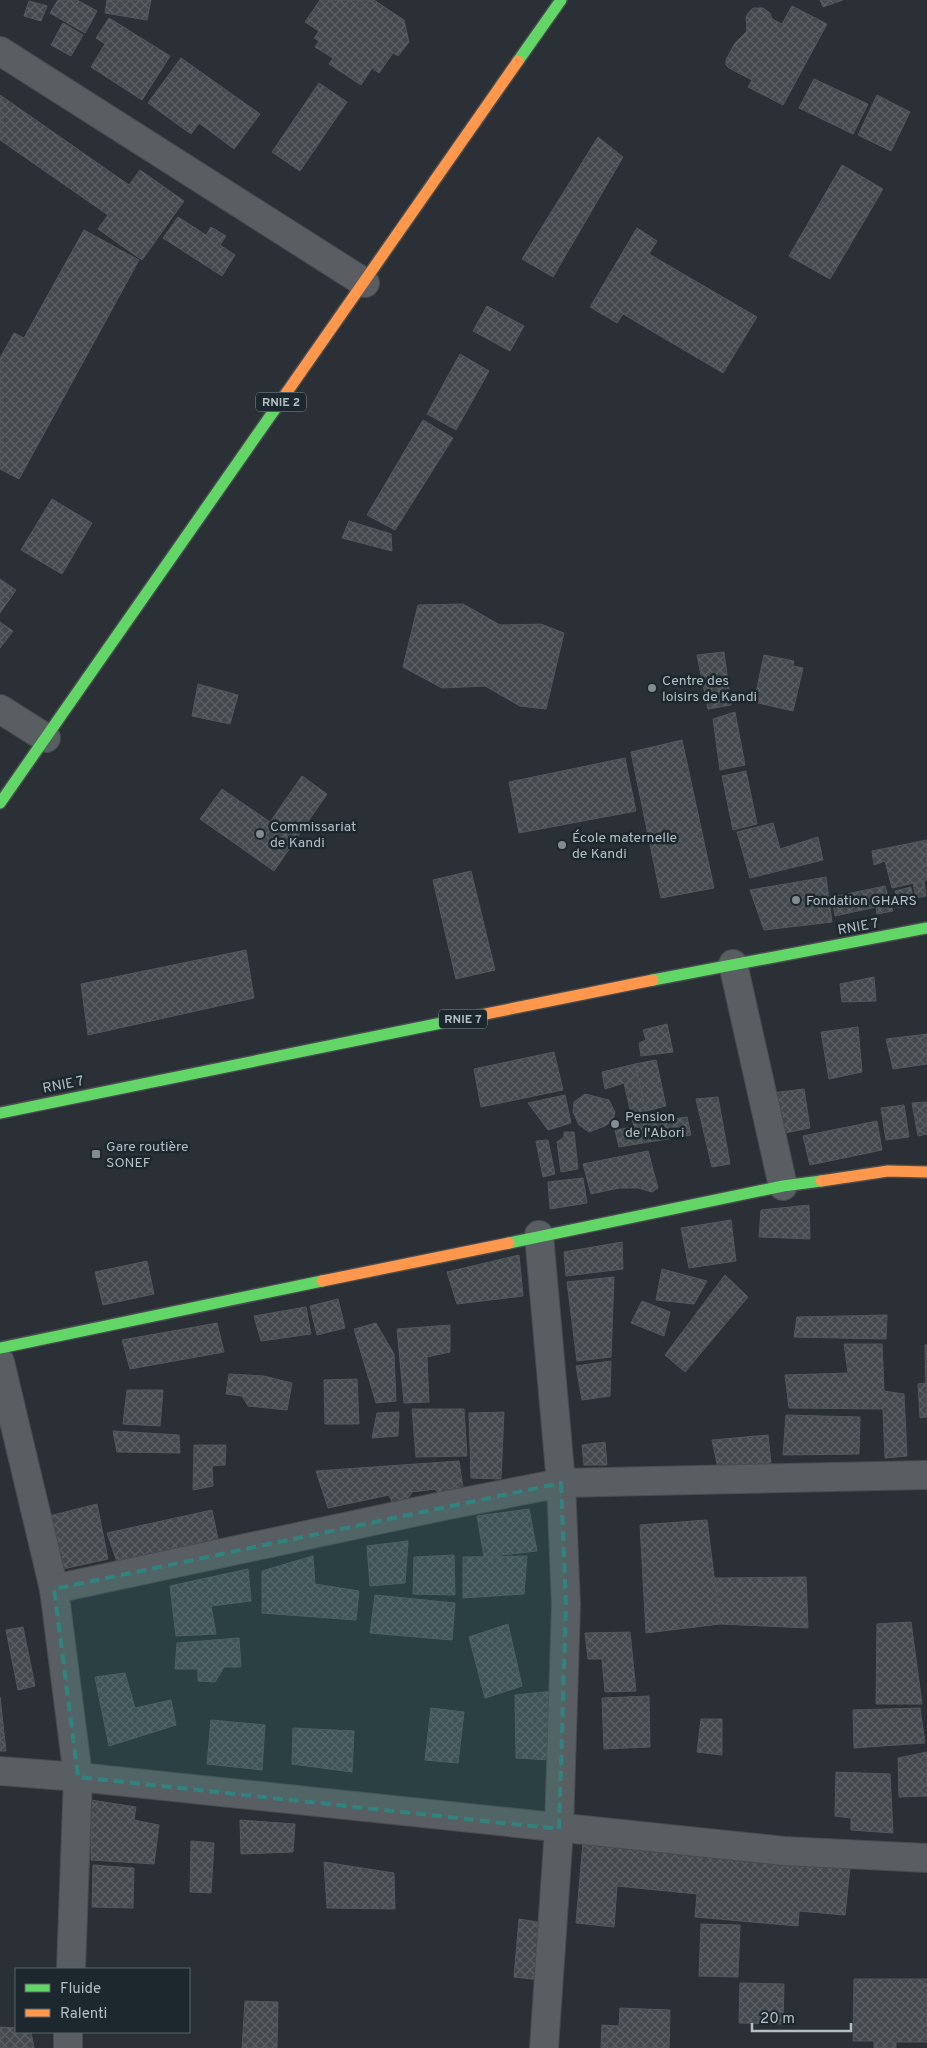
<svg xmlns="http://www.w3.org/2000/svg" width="927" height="2048" font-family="Overpass,sans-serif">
	<defs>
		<pattern id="building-cross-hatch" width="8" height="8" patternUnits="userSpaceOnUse" patternTransform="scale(1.25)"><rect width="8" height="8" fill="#44494e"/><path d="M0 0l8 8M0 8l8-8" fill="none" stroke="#5d6166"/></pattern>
	</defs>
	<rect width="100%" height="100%" fill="#2a3035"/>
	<g fill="url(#building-cross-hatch)" stroke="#51585c">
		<path d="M58,0H77L97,11L85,33L50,13Z"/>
		<path d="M107,0H151L147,20L105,13Z"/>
		<path d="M320,0H374L404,20L409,42L398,56L393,53L379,73L372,68L361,85L329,64L333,58L315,47L319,41L314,38L319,31L305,22Z"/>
		<path d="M820,0H843L823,7Z"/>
		<path d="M29,1L47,6L41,21L24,16Z"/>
		<path d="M792,6L827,24L783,105L748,87L752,80L729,68L726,65V60L735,43L747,31L746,17L749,12L753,8H763L770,13L772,19L782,24Z"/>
		<path d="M109,18L170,56L142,100L91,67L105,44L96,38Z"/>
		<path d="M63,23L83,35L71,56L51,45Z"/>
		<path d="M181,58L260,114L234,149L199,123L191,134L148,103Z"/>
		<path d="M814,79L868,104L853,134L799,108Z"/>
		<path d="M319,83L347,102L300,171L272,152Z"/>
		<path d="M0,95L129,185L140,170L184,201L142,260L98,229L108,215L0,140Z"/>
		<path d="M877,95L910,112L891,151L858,135Z"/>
		<path d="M598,137L623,157L553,277L522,259Z"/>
		<path d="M842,165L883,189L830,279L789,256Z"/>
		<path d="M178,217L206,235L211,227L226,236L220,245L235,255L222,276L163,238Z"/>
		<path d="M637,228L657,241L649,254L757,317L723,373L623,314L617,323L590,307Z"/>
		<path d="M84,230L139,260L19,479L0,469V358L14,333L24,338Z"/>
		<path d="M487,306L524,326L510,351L473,331Z"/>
		<path d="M460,354L489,371L456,430L427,414Z"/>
		<path d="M423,420L453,438L395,530L367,515Z"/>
		<path d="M52,499L92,523L62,574L21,550Z"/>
		<path d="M349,521L391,534L392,551L342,538Z"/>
		<path d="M0,579L16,590L0,613Z"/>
		<path d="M463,604L500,625L541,624L564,633L546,709L520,706L485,686L442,688L403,667L418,605Z"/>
		<path d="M0,622L13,631L0,648Z"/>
		<path d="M724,652L731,705L708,709L697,655Z"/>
		<path d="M764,655L794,661L793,666L803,668L793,711L754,702Z"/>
		<path d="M198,684L238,695L230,724L192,716Z"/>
		<path d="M735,712L745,765L720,770L713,719Z"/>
		<path d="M682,740L714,888L661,898L631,752Z"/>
		<path d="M625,758L636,811L519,833L509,782Z"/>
		<path d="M746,771L757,824L733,830L722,776Z"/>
		<path d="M302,776L327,794L274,871L200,819L222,789L270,822Z"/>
		<path d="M773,823L780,849L818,837L823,860L750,878L737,832Z"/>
		<path d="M927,840V880L892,888L885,861L874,865L872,851Z"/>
		<path d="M471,871L495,970L456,979L433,880Z"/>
		<path d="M826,877L832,922L764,930L750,890Z"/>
		<path d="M924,881L926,896L916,898L913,883Z"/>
		<path d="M885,886L893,911L877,914L876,907L835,916L832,897Z"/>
		<path d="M911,887L914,904L898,908L895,891Z"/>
		<path d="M246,950L254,998L88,1035L81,984Z"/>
		<path d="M874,977L876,1001L842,1002L840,984Z"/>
		<path d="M667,1024L673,1052L641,1056L639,1043L646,1040L643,1030Z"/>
		<path d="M858,1027L862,1072L829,1079L821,1032Z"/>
		<path d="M927,1034V1064L893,1069L886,1039Z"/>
		<path d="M554,1052L563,1090L481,1107L474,1069Z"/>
		<path d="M656,1060L666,1106L646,1111L635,1064Z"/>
		<path d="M635,1064L648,1123L687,1117L691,1135L619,1147L615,1130L634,1127L624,1083L605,1089L602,1072Z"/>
		<path d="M804,1089L810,1128L780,1134L772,1093Z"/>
		<path d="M585,1094L609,1100L615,1112L613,1120L605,1126L589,1132L579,1125L573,1112L574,1102Z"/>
		<path d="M565,1095L571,1123L548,1130L528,1103Z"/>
		<path d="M718,1097L730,1164L712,1167L696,1099Z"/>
		<path d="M927,1102V1134L918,1136L912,1103Z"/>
		<path d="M904,1105L909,1137L886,1140L881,1108Z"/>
		<path d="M877,1121L882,1150L810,1165L803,1136Z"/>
		<path d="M564,1132H574L578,1169L561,1172L557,1142L564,1137Z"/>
		<path d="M548,1140L555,1174L543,1177L536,1141Z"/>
		<path d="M648,1151L658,1188L652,1192L638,1188H619L591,1194L583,1164Z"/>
		<path d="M583,1178L587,1203L550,1209L548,1182Z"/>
		<path d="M809,1205L810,1239L759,1237L761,1210Z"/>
		<path d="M731,1220L736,1261L689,1268L681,1228Z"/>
		<path d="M622,1242L623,1269L566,1276L564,1252Z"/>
		<path d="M519,1255L523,1296L457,1304L447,1272Z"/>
		<path d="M147,1261L154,1294L103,1305L95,1272Z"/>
		<path d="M662,1269L707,1281L694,1304L656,1300Z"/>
		<path d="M725,1275L748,1297L685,1372L665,1355Z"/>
		<path d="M614,1277L611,1357L577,1361L567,1282Z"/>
		<path d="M338,1299L345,1328L317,1335L310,1306Z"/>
		<path d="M642,1301L670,1312L664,1336L631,1323Z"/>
		<path d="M306,1307L311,1334L261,1341L254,1316Z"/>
		<path d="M887,1315L886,1339L794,1337L797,1317Z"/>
		<path d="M217,1323L224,1352L130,1369L122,1340Z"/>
		<path d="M376,1323L394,1354L396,1401L376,1403L354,1329Z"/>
		<path d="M450,1325V1352L427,1357L429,1402L404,1403L397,1329Z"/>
		<path d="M844,1344H882L884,1391L904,1394L907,1456L885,1458L883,1409L789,1408L785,1375L848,1373Z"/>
		<path d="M925,1345H927V1386H926Z"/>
		<path d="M611,1361L610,1396L582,1400L576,1366Z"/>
		<path d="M229,1374L264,1376L292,1383L287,1410L248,1406L242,1396L226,1394Z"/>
		<path d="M357,1379L359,1424H325L324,1380Z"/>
		<path d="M927,1383V1417L920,1418L918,1384Z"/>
		<path d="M127,1390H163L160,1426L123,1424Z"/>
		<path d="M412,1409H464L467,1456L416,1457Z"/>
		<path d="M399,1412L398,1436L372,1438L377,1413Z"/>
		<path d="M504,1412L501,1479L471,1478L469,1413Z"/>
		<path d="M786,1415L860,1417L859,1454L783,1455Z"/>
		<path d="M113,1431L179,1435L180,1453L117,1452Z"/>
		<path d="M768,1435L771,1463L718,1468L712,1440Z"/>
		<path d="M605,1442L607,1465H584L582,1445Z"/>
		<path d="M194,1445H226L225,1465L212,1466L213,1486L193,1490Z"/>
		<path d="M459,1461L464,1494L441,1497L435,1489L412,1492L407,1500L392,1502L389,1495L328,1508L316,1471Z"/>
		<path d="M97,1504L108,1559L63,1569L49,1516Z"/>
		<path d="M529,1509L537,1551L484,1557L477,1516Z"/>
		<path d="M212,1510L218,1539L117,1562L107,1533Z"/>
		<path d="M707,1520L720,1624L646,1633L640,1525Z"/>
		<path d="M408,1541L405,1583L370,1586L367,1546Z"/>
		<path d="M454,1555L455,1595L413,1594L414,1557Z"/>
		<path d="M313,1556L315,1584L359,1591L356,1620L262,1613V1571Z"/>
		<path d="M527,1556L524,1594L463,1598V1557Z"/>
		<path d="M248,1569L251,1601L211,1606L216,1634L176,1636L170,1586Z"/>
		<path d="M806,1577L808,1628L720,1624L715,1578Z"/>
		<path d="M375,1595L455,1603L452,1640L370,1633Z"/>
		<path d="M911,1622L922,1704H876L877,1624Z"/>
		<path d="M508,1624L522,1686L485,1698L469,1637Z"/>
		<path d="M23,1627L35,1686L18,1690L6,1630Z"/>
		<path d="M630,1632L636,1691L605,1692L602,1659H588L585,1633Z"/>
		<path d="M239,1638L241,1667H224L215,1682L198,1681V1669H175L177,1643Z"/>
		<path d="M125,1673L135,1708L171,1700L176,1725L109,1746L95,1677Z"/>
		<path d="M554,1691L551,1760L516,1758L515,1695Z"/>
		<path d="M649,1696L650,1747L604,1749L602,1698Z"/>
		<path d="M0,1697L6,1751H0Z"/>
		<path d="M431,1708L464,1712L458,1763L425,1760Z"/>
		<path d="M920,1708L925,1743L854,1748L853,1710Z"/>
		<path d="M701,1719H722V1755L697,1752Z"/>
		<path d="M211,1720L265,1725L262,1770L207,1764Z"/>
		<path d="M293,1728L354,1731L352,1772L292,1764Z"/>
		<path d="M927,1752V1796L899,1797L898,1758Z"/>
		<path d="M836,1772L890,1774L893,1833L851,1830V1818L835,1816Z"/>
		<path d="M91,1800L136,1807L134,1820L159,1825L154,1864L91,1860Z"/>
		<path d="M240,1820L295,1824L293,1852L241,1854Z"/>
		<path d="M191,1841L214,1843L211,1893L190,1892Z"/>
		<path d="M583,1842L850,1867L845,1915L799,1911L798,1926L695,1917L697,1894L617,1886L614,1927L576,1923Z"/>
		<path d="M324,1862L394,1873L395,1909L327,1908Z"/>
		<path d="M93,1865L134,1868L133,1908L92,1907Z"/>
		<path d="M519,1919L544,1923L540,1980L514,1977Z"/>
		<path d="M701,1924L740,1925L738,1977L699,1976Z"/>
		<path d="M854,1979H927V2042H896V2048H874V2041H853Z"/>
		<path d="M740,1983L784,1984L783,2024L739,2023Z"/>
		<path d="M245,2001L278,2002L277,2048H242Z"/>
		<path d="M620,2008L670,2010L669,2048H601L602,2025L619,2026Z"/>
		<path d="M0,2027L16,2028V2032H31L34,2048H0Z"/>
	</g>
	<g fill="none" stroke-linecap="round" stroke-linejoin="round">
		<g stroke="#484c4f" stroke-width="30">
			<g id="street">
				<path d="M0,51L365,283"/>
				<path d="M0,709L46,738"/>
				<path d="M733,964L783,1186"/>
				<path d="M539,1235L561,1483L566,1605L559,1829L544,2048"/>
				<path d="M0,1362L54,1589L78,1777L71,1969"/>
				<path d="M54,1589L443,1506L561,1483L927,1475"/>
				<path d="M0,1771L78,1777L784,1851L927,1858"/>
				<path d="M68,2048V2032"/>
			</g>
		</g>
		<g stroke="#484c4f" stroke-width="14">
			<g id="fast">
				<path d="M518,61L561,0"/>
				<path d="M0,803L287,392"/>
				<path d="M653,980L927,928"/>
				<path d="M0,1113L451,1021"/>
				<path d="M509,1243L783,1186L821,1181"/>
				<path d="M0,1348L322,1281"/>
			</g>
		</g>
		<g stroke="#484c4f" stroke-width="14">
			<g id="slow">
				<path d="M287,392L518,61"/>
				<path d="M451,1021L653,980"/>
				<path d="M821,1181L888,1171L927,1172"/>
				<path d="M322,1281L509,1243"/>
			</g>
		</g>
		<use href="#street" stroke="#595e62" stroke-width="28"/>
		<use href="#fast" stroke="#63d668" stroke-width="11"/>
		<use href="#slow" stroke="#ff974d" stroke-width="11"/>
	</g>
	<path fill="#30847f" fill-opacity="0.2" stroke="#30847f" stroke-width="4" stroke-dasharray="10 6" stroke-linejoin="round" d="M561,1483L566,1605L559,1829L78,1777L54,1589Z"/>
	<g fill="#838c93" stroke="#1d282e" stroke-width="2">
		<circle cx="652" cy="688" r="5"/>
		<circle cx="260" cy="834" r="5"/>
		<circle cx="562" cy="845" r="5"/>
		<circle cx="796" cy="900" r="5"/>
		<circle cx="615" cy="1124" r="5"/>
		<rect x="91" y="1149" width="10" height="10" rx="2.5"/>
	</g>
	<g text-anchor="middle" stroke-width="5" stroke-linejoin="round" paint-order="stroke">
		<g fill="#1d282e" stroke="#869198" stroke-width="1">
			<rect x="256" y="392.5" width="50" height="19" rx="4"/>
			<rect x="439" y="1009.5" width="48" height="19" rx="4"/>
		</g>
		<g font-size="12" font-weight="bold" fill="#b3bec5">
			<text x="281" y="406">RNIE 2</text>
			<text x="463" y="1023">RNIE 7</text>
		</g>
		<g font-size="14" fill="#b3bec5" stroke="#1d282e" text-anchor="start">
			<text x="662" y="685">Centre des<tspan x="662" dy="16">loisirs de Kandi</tspan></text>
			<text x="270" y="831">Commissariat<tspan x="270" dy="16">de Kandi</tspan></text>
			<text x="572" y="842">École maternelle<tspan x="572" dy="16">de Kandi</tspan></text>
			<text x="806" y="905">Fondation GHARS</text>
			<text x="625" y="1121">Pension<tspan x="625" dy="16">de l'Abori</tspan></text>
			<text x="106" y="1151">Gare routière<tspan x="106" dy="16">SONEF</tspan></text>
		</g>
		<g font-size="14" fill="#b3bec5" stroke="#1d282e">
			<text transform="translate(858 926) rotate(-10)" y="5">RNIE 7</text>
			<text transform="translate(63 1084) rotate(-11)" y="5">RNIE 7</text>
		</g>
	</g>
	<rect x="15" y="1968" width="175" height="65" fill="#1d282e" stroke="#59646a"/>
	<rect x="25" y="1984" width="25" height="8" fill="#63d668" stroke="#59646a"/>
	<text x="60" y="1993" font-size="15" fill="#b3bec5">Fluide</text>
	<rect x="25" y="2009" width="25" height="8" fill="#ff974d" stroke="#59646a"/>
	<text x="60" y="2018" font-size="15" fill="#b3bec5">Ralenti</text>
	<path d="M752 2023v8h99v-8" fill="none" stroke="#b3bec5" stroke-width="2.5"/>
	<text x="760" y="2023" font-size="15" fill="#b3bec5" stroke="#1d282e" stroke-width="4" paint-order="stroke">20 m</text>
</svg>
